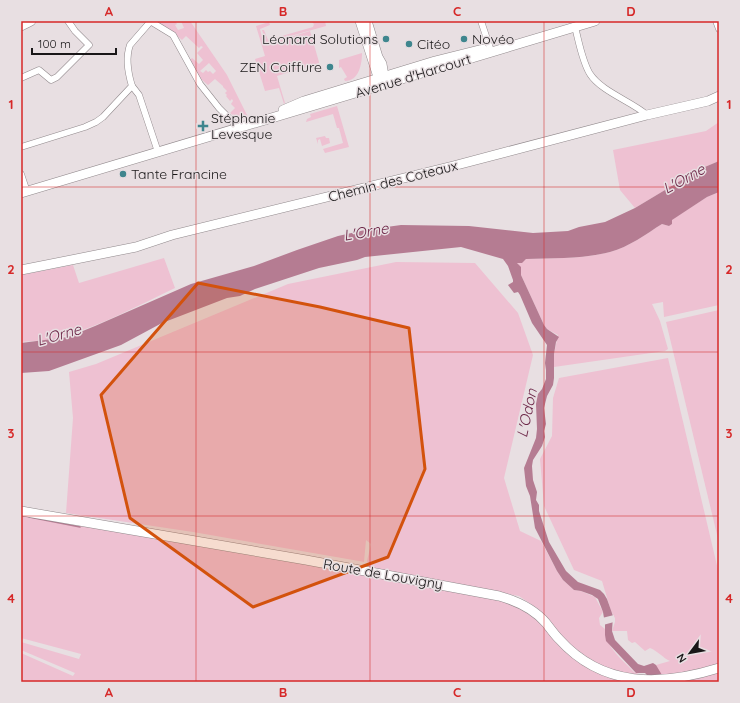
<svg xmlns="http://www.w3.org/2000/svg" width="740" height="703" font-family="Quicksand,sans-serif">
	<rect width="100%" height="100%" fill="#e8dfe2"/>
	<g fill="#eec1d2" fill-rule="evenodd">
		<path d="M156,21H175L177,24L175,25L178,30L184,28L181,21H190L227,75L248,117C241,119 236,119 230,113L235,108L231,104L233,101L232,99L230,101L226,96L227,95L225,93L227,91L223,87V86L215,79L208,85L201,79L189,61L192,58L199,64L203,60L197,53L203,47L201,46L199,48L186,36L182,40L168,28ZM209,63L216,71L213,74L210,71L208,72L206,70L203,73L200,71Z"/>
		<path d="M311,21H325L326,26L266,43L262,30H264L268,40L313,27L314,24Z"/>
		<path d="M269,22L270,25L260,29L264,45L310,31L319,62V63L277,76L285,103L284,104L279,88L265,91L255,59L265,56L256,26Z"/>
		<path d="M362,53C362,64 359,81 345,81L344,79L347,77L341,67L339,68V60Z"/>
		<path d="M337,106L349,147L325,153L323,149L343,143L339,128H337L333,114L306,122L307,119L311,117L310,114Z"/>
		<path d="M719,122V161L700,169L635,208L620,190L613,150L706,131Z"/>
		<path d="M325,136L326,138H329L330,143L322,146L320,139L318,140V144L316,138Z"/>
		<path d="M719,192V305L664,317L663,302L652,304L660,321L668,349L665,351L554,367V354L558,335L547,329L544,325L521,275V268L517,263H521L526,259C554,258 583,259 610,252C629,247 646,234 662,224L669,226L672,224L671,220L707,197Z"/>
		<path d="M164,258L175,288C139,305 103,325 64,336C51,340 35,341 21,342V275L73,265L79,283Z"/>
		<path d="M396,262L475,263L518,313L533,355L504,478L520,531L541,541L557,571L563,580L574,590L581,591L595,597L603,612L599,618L600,625L605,629C604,646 624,661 634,672L639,674L640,677L596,666L558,634L538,609L519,596L369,568L367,561L371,544L366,540L364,562L359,561L193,532L66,513L73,418L69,372L96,364L288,284Z"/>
		<path d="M719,310V543L666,322Z"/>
		<path d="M668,358L719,574V682H664L656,665L670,661C663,658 658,651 650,648L645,651L635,642L632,643L628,640L627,631H612L615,622V618L611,611L602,581L574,570L544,506L540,459L552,436L553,398L559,378Z"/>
		<path d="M21,514L253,556L363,574L400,583L471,593L509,601L525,610L536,619L568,653L584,666L624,682H21V653L73,676L75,673L21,650V642L79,659L81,654L21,638Z"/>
	</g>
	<path fill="#b57c92" d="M719,161V192L707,197L672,220V224L669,226L662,224C646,234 629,247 610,252C583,259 554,258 526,259L522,263H517L521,267V275L544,325L547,329L559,337L556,342L554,354V378L553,385L547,396L544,408L546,424L544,431L545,437L542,446L533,460L532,466L533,480L537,492L536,500L539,505V511L549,542L566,571L578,582L600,590L604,594L607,599L613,616L612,631L615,640L638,664L644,666L653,663L656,665L662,675L648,676L645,673H636L606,641L605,635V624L603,612L598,599L592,595L581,591L574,590L563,580L557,571L535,528L530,496L526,486L524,468L536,438L537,429L536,404L538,394L542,389L546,379V370L545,363L547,345L532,323L520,295L518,292L514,293L508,285L513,282V280L508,266L503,259L461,247L365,257L357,260L319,268L255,289L240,296L227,298L162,323L121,345L49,371L21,373V343L68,337L95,326L191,284L254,266L297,250L338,236L365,230L401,225L469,226L533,233L568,231L579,227L605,222L635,208L700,169Z"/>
	<path fill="#e8dfe2" d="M614,615V622L603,625L602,618Z"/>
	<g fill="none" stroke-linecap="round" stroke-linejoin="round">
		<path stroke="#b57c92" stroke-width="1.5" d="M29,517L80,527"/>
		<g stroke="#91898c" stroke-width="7">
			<g id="street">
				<path d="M150,21L173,35L200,84L219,108L234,123L237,129"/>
				<path d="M481,21L490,48"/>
				<path d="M716,21L719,29"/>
				<path d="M575,27C579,42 582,61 590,74C602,92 631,101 647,115"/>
				<path d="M21,78L39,70L51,80L57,77L89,45L75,31L68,21"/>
				<path d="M132,86L139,95L158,152"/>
				<path d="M21,147L85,127L96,122L103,117L132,86C128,73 125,59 130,45L150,22"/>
				<path d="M21,174L27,192"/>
			</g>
		</g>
		<g stroke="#91898c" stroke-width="10">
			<g id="secondary">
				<path d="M360,21L380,83"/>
				<path d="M367,21L378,57L382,64L385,82"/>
				<path d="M21,26L31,21"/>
				<path d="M283,110L304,101L435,61L483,49"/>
				<path d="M21,193L595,21"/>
				<path d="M21,270L136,247L172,235L453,166L647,115L708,101L719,96"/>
				<path d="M21,511L306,560L499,596C517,601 533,608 546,623C550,628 554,634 559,639C603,688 661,686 719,668"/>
			</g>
		</g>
		<use href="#street" stroke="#fff" stroke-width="6"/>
		<use href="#secondary" stroke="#fff" stroke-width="9"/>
	</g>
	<path fill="#d3520d" fill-opacity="0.2" stroke="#d3520d" stroke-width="3" stroke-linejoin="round" d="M198,283L320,307L409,328L425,469L388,557L253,607L130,518L101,395Z"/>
	<path fill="none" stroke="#d62828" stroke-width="1" stroke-opacity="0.55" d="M196,21V682M370,21V682M544,21V682M21,187H719M21,352H719M21,516H719"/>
	<g fill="#3f868e" stroke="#e8dfe2" stroke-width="1.5">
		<circle cx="386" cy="39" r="4"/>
		<circle cx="464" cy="39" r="4"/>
		<circle cx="409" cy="44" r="4"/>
		<circle cx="330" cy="67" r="4"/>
		<path d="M201 120h4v4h4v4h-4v4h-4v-4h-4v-4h4z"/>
		<circle cx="123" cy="174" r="4"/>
	</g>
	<g text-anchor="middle" stroke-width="3" stroke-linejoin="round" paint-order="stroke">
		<g font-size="14" fill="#191718" stroke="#e8dfe2" text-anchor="start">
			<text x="378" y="44" text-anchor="end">Léonard Solutions</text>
			<text x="472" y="44">Novéo</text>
			<text x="417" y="49">Citéo</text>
			<text x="322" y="72" text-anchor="end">ZEN Coiffure</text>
			<text x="211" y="123">Stéphanie<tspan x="211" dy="16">Levesque</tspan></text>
			<text x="131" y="179">Tante Francine</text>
		</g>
		<g font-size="14" fill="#191718" stroke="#e8dfe2">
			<text transform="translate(413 76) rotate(-17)" y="5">Avenue d'Harcourt</text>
			<text transform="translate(393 181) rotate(-14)" y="5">Chemin des Coteaux</text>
			<text transform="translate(383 574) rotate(10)" y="5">Route de Louvigny</text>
		</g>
		<g font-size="15" font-style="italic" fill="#6e2849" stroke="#e8dfe2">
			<text transform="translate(684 179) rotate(-29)" y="5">L'Orne</text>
			<text transform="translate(366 232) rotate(-10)" y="5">L'Orne</text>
			<text transform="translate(59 335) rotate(-16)" y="5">L'Orne</text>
			<text transform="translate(527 413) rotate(-78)" y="5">L'Odon</text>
		</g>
	</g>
	<rect width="740" height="703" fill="none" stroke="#e8dfe2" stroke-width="44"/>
	<g transform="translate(690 653) rotate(238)" stroke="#e8dfe2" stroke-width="3" paint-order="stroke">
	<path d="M0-3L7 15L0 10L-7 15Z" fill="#191718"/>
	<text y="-6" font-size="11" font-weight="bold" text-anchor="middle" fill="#191718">N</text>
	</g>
	<path d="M32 48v6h84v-6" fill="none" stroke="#191718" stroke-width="2"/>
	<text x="38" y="48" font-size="12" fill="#191718" stroke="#e8dfe2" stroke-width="3" paint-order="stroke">100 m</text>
	<rect x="22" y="22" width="696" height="659" fill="none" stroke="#d62828" stroke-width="1.5"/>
	<g font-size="13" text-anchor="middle" font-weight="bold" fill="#d62828">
		<text x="109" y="16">A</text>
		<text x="283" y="16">B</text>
		<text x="457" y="16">C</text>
		<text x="631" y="16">D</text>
		<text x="11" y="109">1</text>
		<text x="729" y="109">1</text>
		<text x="11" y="274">2</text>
		<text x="729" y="274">2</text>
		<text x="11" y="438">3</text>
		<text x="729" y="438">3</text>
		<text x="11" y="603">4</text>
		<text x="729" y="603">4</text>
		<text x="109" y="697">A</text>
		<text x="283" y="697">B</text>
		<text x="457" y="697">C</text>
		<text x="631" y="697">D</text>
	</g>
</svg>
